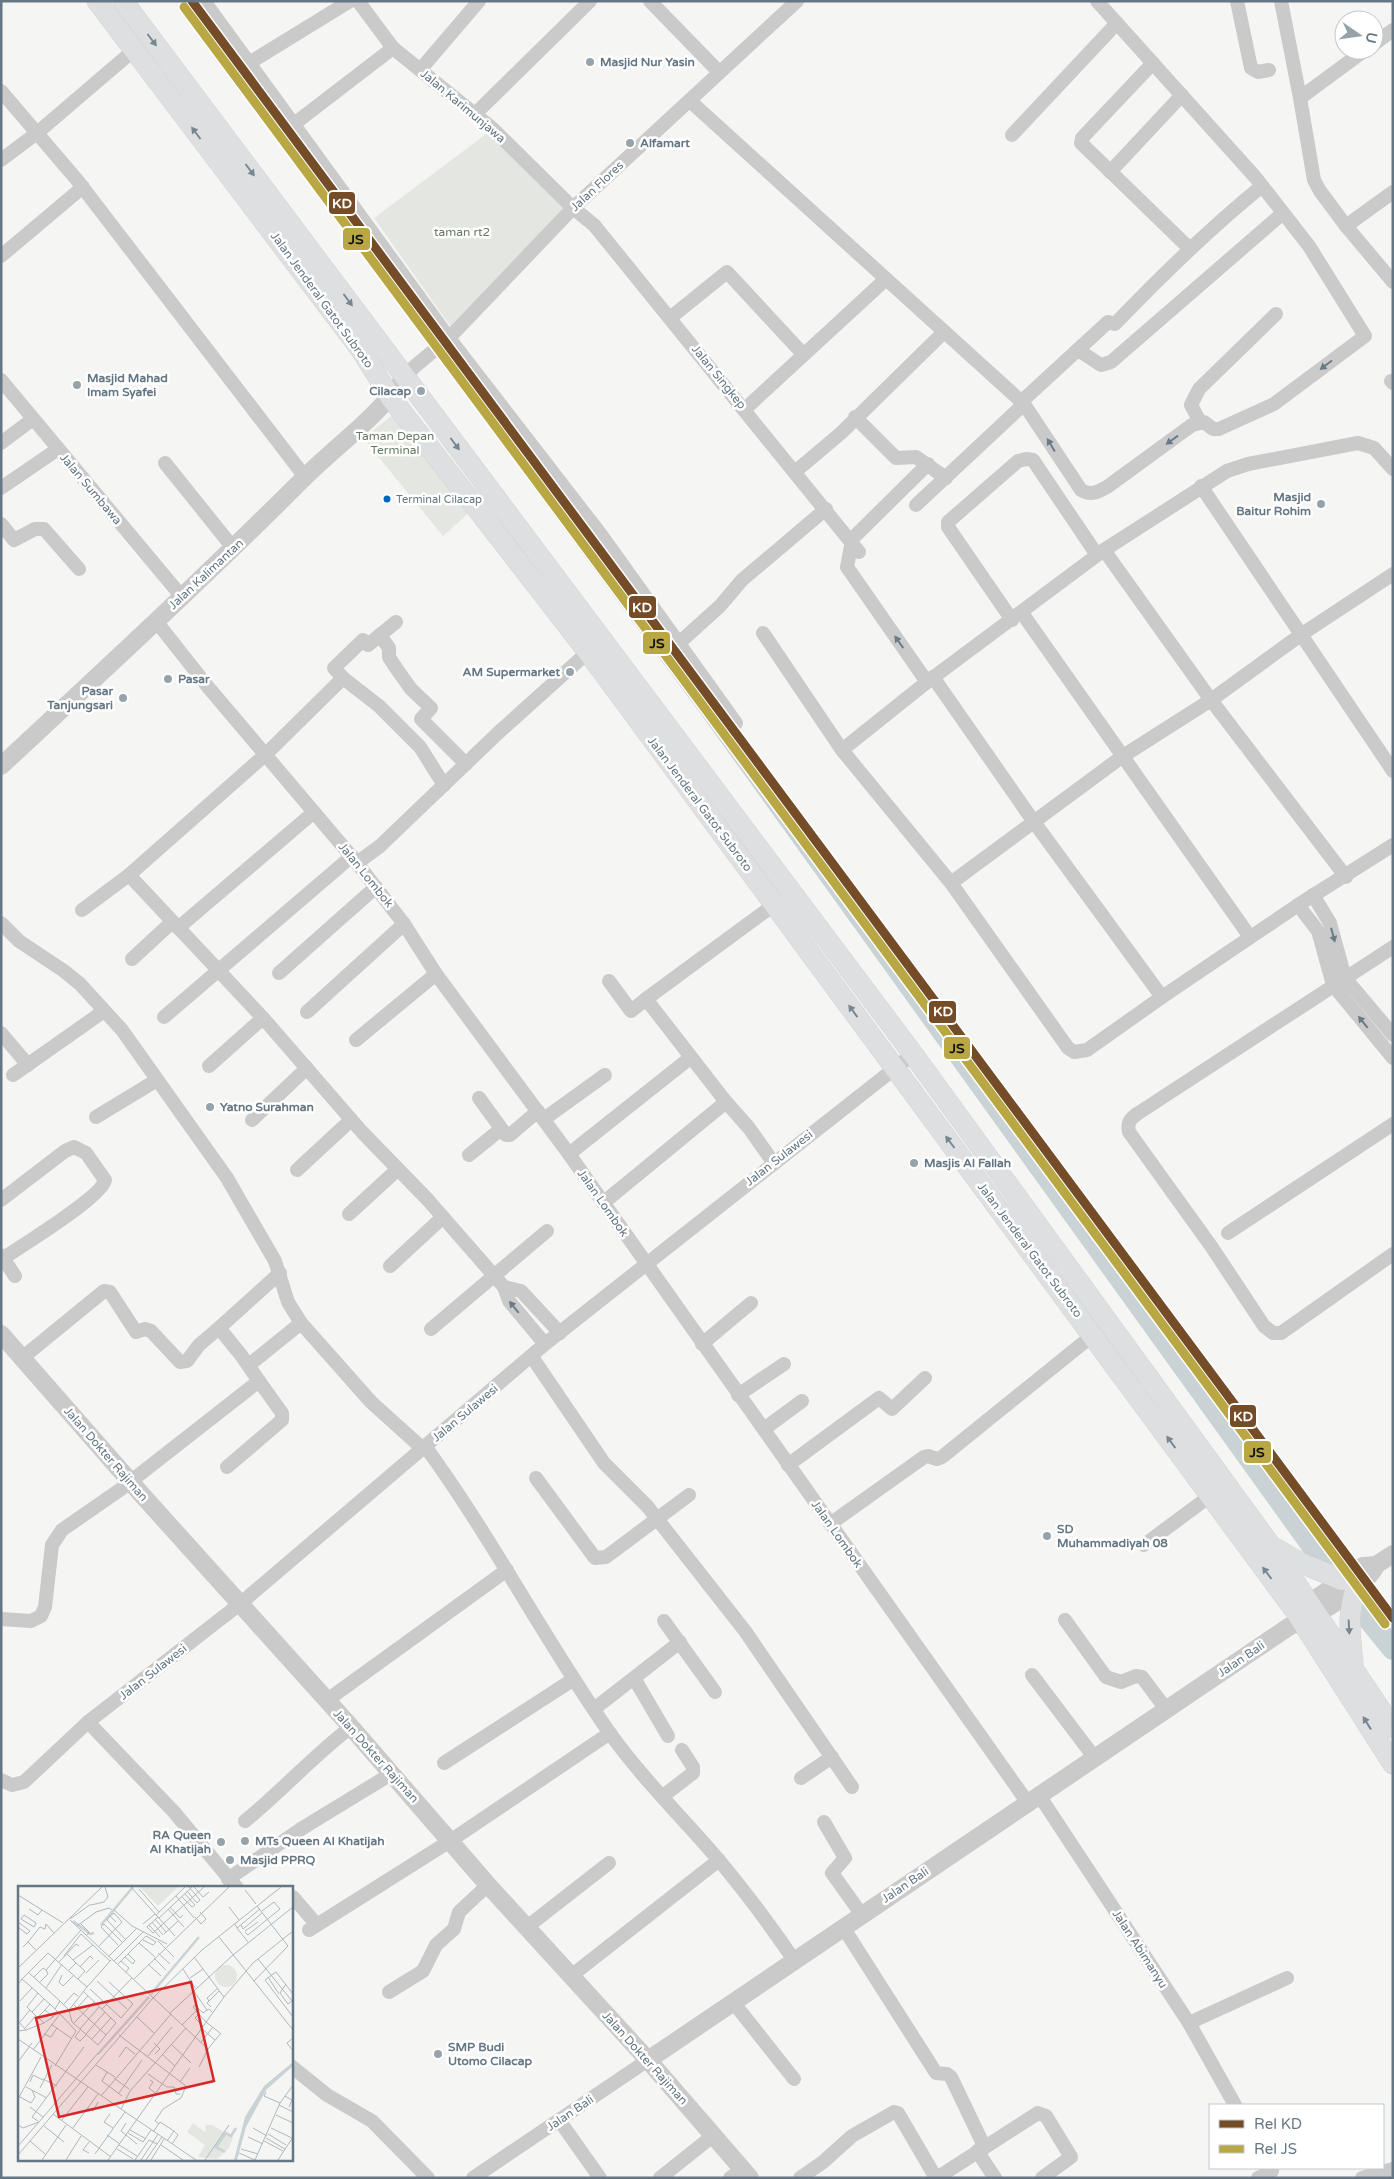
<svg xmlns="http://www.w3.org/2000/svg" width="1394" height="2179" font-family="'Varela Round',sans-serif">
	<rect width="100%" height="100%" fill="#f5f5f4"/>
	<g fill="#e4e7e1">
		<path d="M493,129L573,208L455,333L374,218Z"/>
		<path d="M398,411L473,509L443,536L363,438Z"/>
	</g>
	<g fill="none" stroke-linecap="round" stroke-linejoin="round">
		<g stroke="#c9d2d4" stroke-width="22">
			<path d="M448,353L710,708L1324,1562"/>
			<path d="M1353,1600L1393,1649"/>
		</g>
		<g stroke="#d2d3d4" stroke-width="21">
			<g id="secondary">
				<path d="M97,1L361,350L391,398L588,652L1296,1612L1393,1764"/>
				<path d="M123,1L913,1054L1271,1546L1393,1728"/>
				<path d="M1275,1548L1301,1563L1342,1580"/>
				<path d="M1353,1662C1350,1634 1347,1615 1356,1587"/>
			</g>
		</g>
		<g stroke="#cacacb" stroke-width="14">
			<path d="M204,1L449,338L602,536L736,723"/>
			<path d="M358,1L393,48L493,129L573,208L594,225L859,552"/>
			<path d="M650,1L719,72"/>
			<path d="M1237,1L1251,68L1258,72L1269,70"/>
			<path d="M1281,1L1300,98L1365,50"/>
			<path d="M1374,44L1393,30"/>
			<path d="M249,63L350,1"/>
			<path d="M1153,63L1082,138L1081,143L1189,248"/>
			<path d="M420,70L479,1"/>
			<path d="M1,91L77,180L305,477"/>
			<path d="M1300,98L1314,180L1320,191L1346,226L1393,192"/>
			<path d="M690,101L1024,404L1081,490C1091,496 1098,492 1107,487L1192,425L1204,422L1213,429H1219L1274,404L1365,336L1309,246L1256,178L1097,1"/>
			<path d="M475,114L590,1"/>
			<path d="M294,124L393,48"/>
			<path d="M1012,135L1117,23"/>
			<path d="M1,160L37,133L134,50"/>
			<path d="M1110,172L1182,95"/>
			<path d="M1346,226L1393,282"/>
			<path d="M1,256L83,187"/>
			<path d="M670,318L727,272L803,354"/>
			<path d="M1078,350L1101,365L1111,362L1283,213"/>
			<path d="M405,377L414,367L449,338L573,208L797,1"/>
			<path d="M1,380L182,597"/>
			<path d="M1391,381L1393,383"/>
			<path d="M1021,402L1108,322L1115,324C1162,275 1209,229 1262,186"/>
			<path d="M745,409L886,279"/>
			<path d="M855,417L896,458L916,457L946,478"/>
			<path d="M1200,422L1191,405L1199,389L1276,314"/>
			<path d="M1,443L33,419"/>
			<path d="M165,463L234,549"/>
			<path d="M1393,469L1374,448L1358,443L1248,464L1227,471L1104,550L927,682L842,750L951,883L1123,756L1211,700L1302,634L1393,574"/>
			<path d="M796,471L841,433L944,332"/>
			<path d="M1201,486L1393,771"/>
			<path d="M1,488L58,449"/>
			<path d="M916,505L1024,404"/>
			<path d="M1,524L14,540L35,529H44L79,569"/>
			<path d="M851,540L928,464"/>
			<path d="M852,541L847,567L927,682"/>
			<path d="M1104,550L1211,700L1346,877"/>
			<path d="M1022,613L1250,937"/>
			<path d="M1012,620L948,527V522L1018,461L1026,459L1033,460L1097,555"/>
			<path d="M156,621L208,687L357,863L404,924L436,974L569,1154L1028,1803"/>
			<path d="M396,622L380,635L389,648V657L396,668L411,689L431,708L421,719L466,764"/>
			<path d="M763,633L842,750"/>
			<path d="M679,643L720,606L742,580L826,509"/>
			<path d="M933,677L1034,822L1162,997L1298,905L1393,845"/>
			<path d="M343,678L334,668L363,640L368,645L380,635"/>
			<path d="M357,863L380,846L498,733L588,652"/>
			<path d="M129,875L263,1018L362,1132L428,1200L504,1287"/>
			<path d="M951,883L1068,1048L1074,1052L1087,1050L1162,997"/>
			<path d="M1313,895L1330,923L1345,978L1393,1035"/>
			<path d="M1298,905L1318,931L1333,985L1393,1058"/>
			<path d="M82,910L129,875L265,755L343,678L379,706L420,747L444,785"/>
			<path d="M1,923L19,941L64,971L80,984L122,1030L227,1178L275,1261L288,1302L301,1323L371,1402L422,1448"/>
			<path d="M178,928L314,812"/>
			<path d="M1393,947L1137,1114C1130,1119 1127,1123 1129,1132L1211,1246L1264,1326L1273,1333H1281L1393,1254"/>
			<path d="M132,959L172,922"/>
			<path d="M279,973L376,887"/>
			<path d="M646,999L775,904"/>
			<path d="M307,1012L404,924"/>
			<path d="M164,1017L352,856"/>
			<path d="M1,1033L28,1065"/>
			<path d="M356,1040L436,974"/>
			<path d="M209,1066L263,1018"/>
			<path d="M13,1075L104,1011"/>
			<path d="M479,1098L506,1135H510L538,1111"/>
			<path d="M726,1102L749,1128L773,1162"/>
			<path d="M96,1117L157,1080"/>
			<path d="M544,1119L605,1075"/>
			<path d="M252,1120L307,1068"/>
			<path d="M569,1154L690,1058"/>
			<path d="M469,1155L501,1129"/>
			<path d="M297,1170L351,1120"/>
			<path d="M1,1200L65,1151L74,1147L86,1153L105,1180C102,1197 21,1246 4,1258"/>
			<path d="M603,1203L726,1102L646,999L631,1011L609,981"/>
			<path d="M349,1214L398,1169"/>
			<path d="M1228,1233L1393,1124"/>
			<path d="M1,1255L15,1276"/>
			<path d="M390,1266L443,1217"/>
			<path d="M431,1329L547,1231"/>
			<path d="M545,1344L509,1301L504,1287L521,1291L560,1333"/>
			<path d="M702,1344L751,1303"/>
			<path d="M532,1357L604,1463L647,1506L745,1631L852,1787"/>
			<path d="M22,1358L104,1291L110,1292L136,1332L145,1329L151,1331L180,1362L187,1361L199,1345L219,1328"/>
			<path d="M249,1365L301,1323"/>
			<path d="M738,1395L784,1364"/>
			<path d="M764,1429L802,1401"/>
			<path d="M425,1446C492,1538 544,1639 609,1732C641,1777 681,1816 717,1858C744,1890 770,1925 794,1960"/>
			<path d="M788,1465L879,1398L892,1409L925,1378"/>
			<path d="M227,1467L282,1420V1413L259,1381"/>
			<path d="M536,1478L595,1558L606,1557L689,1495"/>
			<path d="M830,1524L924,1457L928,1456L937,1459L942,1457L1093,1335"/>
			<path d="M1144,1545L1210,1496"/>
			<path d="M1,1619L31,1621L41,1616L45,1607L52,1545L62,1530L121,1489L259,1381L241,1355L219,1328L280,1273"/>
			<path d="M1065,1620L1106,1677L1121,1682L1136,1676L1142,1677L1166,1709"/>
			<path d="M664,1621L715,1692"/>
			<path d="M1032,1675L1094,1757"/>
			<path d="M634,1678L668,1736"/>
			<path d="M326,1701L507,1570"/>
			<path d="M594,1709L680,1642"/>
			<path d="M88,1722L174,1812L237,1888"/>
			<path d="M444,1763L574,1679"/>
			<path d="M801,1778L832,1757"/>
			<path d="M1,1780L12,1785L24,1782L88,1722L241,1603L545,1344L913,1054"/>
			<path d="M1039,1795L1189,2023L1235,2105"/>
			<path d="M663,1796L693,1773V1767L682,1750"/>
			<path d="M245,1821C282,1791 313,1756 351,1727"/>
			<path d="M824,1822L845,1858L832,1873L862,1915"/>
			<path d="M228,1879L301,1829L391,1774"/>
			<path d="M293,1897L317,1925"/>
			<path d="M527,1927L609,1863"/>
			<path d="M843,1927L936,2073L947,2074L951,2077L984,2146"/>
			<path d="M309,1930L450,1841L610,1733"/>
			<path d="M571,1976L719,1860"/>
			<path d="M389,1992L423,1971L436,1945L454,1929L459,1912L488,1885"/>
			<path d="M733,2002L794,2079"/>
			<path d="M1189,2023L1287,1978"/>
			<path d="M291,2066L327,2095L372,2121L428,2178"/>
			<path d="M559,2120L600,2178"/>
			<path d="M977,2151L995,2178"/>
			<path d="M473,2178L648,2060"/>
			<path d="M660,2178L714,2135"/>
			<path d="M730,2178L743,2169"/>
			<path d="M800,2178L823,2162L852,2136L894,2112L898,2113L936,2178"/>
			<path d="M937,2178L1038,2113L1046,2116L1071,2157L1042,2178"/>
			<path d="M1258,2178L1272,2171"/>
			<path d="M1362,2178L1393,2169"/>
		</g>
		<g stroke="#cacacb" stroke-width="18">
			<path d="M1,766C103,671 205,577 303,479C337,445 378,417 405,377"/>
			<path d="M1,1334L143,1496L351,1727L488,1885L648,2060L750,2178"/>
			<path d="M1298,1611L1363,1566L1376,1565L1393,1554"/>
			<path d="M648,2060L1290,1626C1312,1619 1368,1586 1376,1565"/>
		</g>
		<use href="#secondary" stroke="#dedfe0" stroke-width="20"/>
		<g stroke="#fff" stroke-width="12">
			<path id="rail-1" d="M192,1L1393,1618"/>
		</g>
		<g stroke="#fff" stroke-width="12">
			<path id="rail-2" d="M184,7L1385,1624"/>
		</g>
		<use href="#rail-1" stroke="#744c28" stroke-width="9"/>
		<use href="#rail-2" stroke="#b8a743" stroke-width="9"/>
	</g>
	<defs><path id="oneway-solid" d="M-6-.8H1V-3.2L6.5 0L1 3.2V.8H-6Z" transform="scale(1.25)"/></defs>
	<g fill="#778792">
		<use href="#oneway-solid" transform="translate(152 40) rotate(53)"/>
		<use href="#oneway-solid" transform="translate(196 133) rotate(-127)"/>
		<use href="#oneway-solid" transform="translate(250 170) rotate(53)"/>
		<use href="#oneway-solid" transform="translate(348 300) rotate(53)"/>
		<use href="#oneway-solid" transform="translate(455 444) rotate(53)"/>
		<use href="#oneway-solid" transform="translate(853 1011) rotate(-126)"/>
		<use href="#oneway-solid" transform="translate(950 1142) rotate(-127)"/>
		<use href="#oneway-solid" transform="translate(1171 1442) rotate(-126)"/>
		<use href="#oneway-solid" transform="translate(1267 1573) rotate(-127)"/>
		<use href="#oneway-solid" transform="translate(1349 1627) rotate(87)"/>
		<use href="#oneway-solid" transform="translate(1367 1723) rotate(-122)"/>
	</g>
	<g fill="#6a7b88">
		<use href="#oneway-solid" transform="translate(1326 365) rotate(143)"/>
		<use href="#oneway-solid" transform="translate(1172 440) rotate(144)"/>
		<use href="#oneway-solid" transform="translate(1051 445) rotate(-121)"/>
		<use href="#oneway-solid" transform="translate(899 642) rotate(-125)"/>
		<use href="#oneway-solid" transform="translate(1333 935) rotate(75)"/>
		<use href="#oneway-solid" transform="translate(1363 1022) rotate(-129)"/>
		<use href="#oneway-solid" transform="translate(514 1307) rotate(-129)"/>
	</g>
	<g fill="#97a3ab" stroke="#fff" stroke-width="2">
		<circle cx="590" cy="62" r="5"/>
		<circle cx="630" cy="143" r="5"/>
		<circle cx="77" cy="385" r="5"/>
		<circle cx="421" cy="391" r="5"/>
		<circle cx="1321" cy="504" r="5"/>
		<circle cx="570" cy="672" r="5"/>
		<circle cx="168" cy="679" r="5"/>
		<circle cx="123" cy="698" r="5"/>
		<circle cx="210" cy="1107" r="5"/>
		<circle cx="914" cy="1163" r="5"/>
		<circle cx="1047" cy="1536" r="5"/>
		<circle cx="245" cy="1841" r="5"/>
		<circle cx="221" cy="1842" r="5"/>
		<circle cx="230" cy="1860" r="5"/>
		<circle cx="438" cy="2054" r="5"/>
	</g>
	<circle fill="#0065bd" stroke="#fff" stroke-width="2" cx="387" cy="499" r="4.5"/>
	<g text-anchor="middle" stroke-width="5" stroke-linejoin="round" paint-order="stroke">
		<g font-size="11" fill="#657784" stroke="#fff" text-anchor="start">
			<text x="396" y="503">Terminal Cilacap</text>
		</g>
		<g font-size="12" font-weight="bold" fill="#657784" stroke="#fff" text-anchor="start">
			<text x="600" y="66">Masjid Nur Yasin</text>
			<text x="640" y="147">Alfamart</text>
			<text x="87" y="382">Masjid Mahad<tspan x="87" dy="14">Imam Syafei</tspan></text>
			<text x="411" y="395" text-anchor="end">Cilacap</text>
			<text x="1311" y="501" text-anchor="end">Masjid<tspan x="1311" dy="14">Baitur Rohim</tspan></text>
			<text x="560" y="676" text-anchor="end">AM Supermarket</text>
			<text x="178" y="683">Pasar</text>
			<text x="113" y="695" text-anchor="end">Pasar<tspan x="113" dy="14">Tanjungsari</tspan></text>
			<text x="220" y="1111">Yatno Surahman</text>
			<text x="924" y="1167">Masjis Al Fallah</text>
			<text x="1057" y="1533">SD<tspan x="1057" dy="14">Muhammadiyah 08</tspan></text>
			<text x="211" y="1839" text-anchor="end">RA Queen<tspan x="211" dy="14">Al Khatijah</tspan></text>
			<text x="255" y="1845">MTs Queen Al Khatijah</text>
			<text x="240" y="1864">Masjid PPRQ</text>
			<text x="448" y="2051">SMP Budi<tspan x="448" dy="14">Utomo Cilacap</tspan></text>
		</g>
		<g font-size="12" fill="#657784" stroke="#fff">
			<text transform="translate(463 106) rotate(40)" y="4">Jalan Karimunjawa</text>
			<text transform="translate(597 186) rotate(-43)" y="4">Jalan Flores</text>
			<text transform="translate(322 300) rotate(54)" y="4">Jalan Jenderal Gatot Subroto</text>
			<text transform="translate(719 377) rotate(51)" y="4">Jalan Singkep</text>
			<text transform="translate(91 489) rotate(50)" y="4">Jalan Sumbawa</text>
			<text transform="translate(206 574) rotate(-43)" y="4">Jalan Kalimantan</text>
			<text transform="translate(700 804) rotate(53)" y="4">Jalan Jenderal Gatot Subroto</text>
			<text transform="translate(366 875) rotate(51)" y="4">Jalan Lombok</text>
			<text transform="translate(779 1158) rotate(-38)" y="4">Jalan Sulawesi</text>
			<text transform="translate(603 1203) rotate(55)" y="4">Jalan Lombok</text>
			<text transform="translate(1030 1250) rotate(53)" y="4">Jalan Jenderal Gatot Subroto</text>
			<text transform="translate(465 1413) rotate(-40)" y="4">Jalan Sulawesi</text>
			<text transform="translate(106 1454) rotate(49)" y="4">Jalan Dokter Rajiman</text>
			<text transform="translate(837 1534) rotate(55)" y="4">Jalan Lombok</text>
			<text transform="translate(1241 1659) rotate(-34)" y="4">Jalan Bali</text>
			<text transform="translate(153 1672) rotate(-38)" y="4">Jalan Sulawesi</text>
			<text transform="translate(376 1756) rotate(48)" y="4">Jalan Dokter Rajiman</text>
			<text transform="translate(905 1885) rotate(-34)" y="4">Jalan Bali</text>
			<text transform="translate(1140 1949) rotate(57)" y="4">Jalan Abimanyu</text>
			<text transform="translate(645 2058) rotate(48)" y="4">Jalan Dokter Rajiman</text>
			<text transform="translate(570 2113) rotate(-34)" y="4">Jalan Bali</text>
		</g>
		<g font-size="12" fill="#697b64" stroke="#fff">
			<text x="462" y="236">taman rt2</text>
			<text x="395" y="440">Taman Depan<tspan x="395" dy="14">Terminal</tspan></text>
		</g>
	</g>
	<g transform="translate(18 1886)">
		<rect width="275" height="275" fill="#f5f5f4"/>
		<path d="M122,1H160L140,20ZM197 90a11 11 0 1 1 22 0a11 11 0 1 1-22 0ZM175,237L187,246L188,239H194L215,251L211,262L199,273L180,271L187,259L169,246Z" fill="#e4e7e1"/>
		<path d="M275,176V180L248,204L228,241L219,274H216L227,231L246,200Z" fill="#c9d2d4"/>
		<path fill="none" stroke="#c9d2d4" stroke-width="2.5" d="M55,35L72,48L76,47M83,39L115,1M133,108L181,51M80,168L131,111M207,266L198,261L208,247L213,250L218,242"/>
		<path fill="none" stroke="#aeb8bd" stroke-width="1" d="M113,1L157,50M171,1L182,14M176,1L185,11L191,6M121,3L141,26M227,4L238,18M169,5L179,17L182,14M0,9L45,37M158,10L176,32M164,11L174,21L177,19L167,8M73,19L86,16L90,11L87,1M152,21L162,32L165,29M211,21L221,34M11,23L20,29L24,24M150,23L166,41M96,24L114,40L149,58M6,29L18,37L16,41L3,33ZM138,29L167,1M140,31L129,41L135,47L186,1M177,31L183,38L188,33L182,26M141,32L174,1M52,33L73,18M137,33L148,46M52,34L190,163L203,147M0,36L12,45L9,48L0,41M98,36L92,30L89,34L107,53M134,36L145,49M62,37L71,46L69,49M86,38L83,41L100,59M86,38L104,56M125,38L137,28M217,38L219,42L242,23M131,39L142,51M223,39L225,43L244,27M59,40L78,26L91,22L94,24M219,42L230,56M227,45L240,36M227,46L230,49L262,23L256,16L244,25M63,48L92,75M146,48L160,35M201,51L275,144M140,55L156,71M10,56L22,41L27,43L28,38L36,47M121,57L137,71M81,60L104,36L96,27L92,30M5,61L10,56L18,64M140,67L152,78M49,68L58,77L51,84M46,70L63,48M91,70L118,43M107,71L115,78L117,75L110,68M176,71L206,111M136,72L148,84M240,73L274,115M55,74L75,59M96,75L125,46M103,75L111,82L108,86M41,76L58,58L61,60M58,77L67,85L60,93M100,78L128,50L138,56L135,59L125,54M130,78L143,90M62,81L72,70L75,73M0,82L84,1M165,83L177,102M10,86L42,115M68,87L81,74M44,89L41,96L45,100L56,89M16,91L25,82L28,84L63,44M250,91L261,108M172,92L185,83M4,93L30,67L69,101L51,124L42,115L37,123M116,93L211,1M79,95L109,123M236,95L270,60L239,20M22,96L30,88L28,84M0,98L4,93L20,107M268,98L262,107L270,118L274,115M69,101L93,74M28,102L44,78M72,103L103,132L115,118L91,96M175,104L189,124M65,105L93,132L74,153M275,108L258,86L247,94L275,131M2,115L14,102M191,115L189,112L200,102M45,119L56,107L60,110M193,121L189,117L201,105M59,122L70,110M84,123L114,92M12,124L9,121L20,107L26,113M27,124L32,118L39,125L35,131M51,124L54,136L80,159L88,149L56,119M14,126L26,113L32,118M152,127L215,69L275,21M181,128L177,132L185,140M20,131L27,124L35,131L26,137M119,131L136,147M2,136L12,124L18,130L7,142M188,136L175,121L177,119L185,127L191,123L194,126M188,136L202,147M56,137L76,116M33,138L53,152M164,139L178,125M183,142L197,154M62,143L81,121M8,144L26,137L19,130M62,144L57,151L62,155L68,149M0,145L8,144L0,135M26,148L33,151L39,142M68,148L87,126M88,149L98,137L93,132M101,149L168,200L163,212L145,223L137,235L141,238M275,152L269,157L275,165M0,153L178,274M183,156L195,141M136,157L142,163L137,168M154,159L173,177M15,164L42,128L58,145L37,180M145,169L157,180M101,171L108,161L117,168M129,171L154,141M0,176L14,157M137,177L168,142M78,179L97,191M181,181L190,163M89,186L84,195L104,210M130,188L149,201H156L158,208H162M96,192L111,203M25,193L39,200M132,194L135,196L131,202L137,207M12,196L15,189L25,194M162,196L172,182M8,201L29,212M22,202L34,179M248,206L246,210L262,217M101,207L124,174M83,210L153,128M267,210L274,214L271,221M2,211L13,217L17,211L14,204M0,213L23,171M261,219L275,226M12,221L25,231M70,222L75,225L80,216M103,223L112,205L137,177M35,228L93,271M92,228L86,236L95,242M258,229L275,237M20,235L14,231L66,161M43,235L70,201M108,237L103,245L119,258M0,239L5,242L21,236L80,167M26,240L46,256M235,242L249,250M253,242L274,252M54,243L80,208M112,244L128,253M135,246L142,236L156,245M110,247L125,256L133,244M250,248L268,259M89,249L102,258M230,251L245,258M248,252L267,263M12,255L27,268M149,255L156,245L160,249L154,258M246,255L265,265M71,256L65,264L71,267M101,259L119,270M143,259L165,274M0,260L21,236M99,263L115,273M223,263L240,268M221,267L237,274M77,268L107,226M0,269L135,112L184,64L263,1M24,274L48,239M48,274L63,250M90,274L206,111L235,77L275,45M117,274L131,254L135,256L140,248M123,274L135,256L139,258L144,251M128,274L139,258M133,274L146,253M187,274L211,239M237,274L262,217L275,199M260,274L275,251"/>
		<path fill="#d62828" fill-opacity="0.15" stroke="#d62828" stroke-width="2.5" d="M173,96L196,195L41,231L18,132Z"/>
		<rect width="275" height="275" fill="none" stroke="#657784" stroke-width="2.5"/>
	</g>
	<g stroke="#fff" stroke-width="2">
		<rect x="328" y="191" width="28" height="24" rx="5" fill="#744c28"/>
		<rect x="342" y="227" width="29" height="24" rx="5" fill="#b8a743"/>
		<rect x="628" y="595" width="29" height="24" rx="5" fill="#744c28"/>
		<rect x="642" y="631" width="29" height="24" rx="5" fill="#b8a743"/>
		<rect x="928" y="1000" width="29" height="24" rx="5" fill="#744c28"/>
		<rect x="943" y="1036" width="28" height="24" rx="5" fill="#b8a743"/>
		<rect x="1229" y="1404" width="28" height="24" rx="5" fill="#744c28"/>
		<rect x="1243" y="1440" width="29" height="24" rx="5" fill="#b8a743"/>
	</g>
	<g font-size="14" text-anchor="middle" font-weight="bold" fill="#fff">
		<text x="342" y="208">KD</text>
		<text x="642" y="612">KD</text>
		<text x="943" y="1016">KD</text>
		<text x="1243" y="1421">KD</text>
	</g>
	<g font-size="14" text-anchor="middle" font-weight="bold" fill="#111">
		<text x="356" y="244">JS</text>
		<text x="657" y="648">JS</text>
		<text x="957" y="1053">JS</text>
		<text x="1257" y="1457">JS</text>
	</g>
	<rect width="1394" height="2179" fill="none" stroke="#657784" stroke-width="5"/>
	<rect x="1209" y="2104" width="175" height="65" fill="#ffffff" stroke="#c1c9ce"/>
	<rect x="1219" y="2120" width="25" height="8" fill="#744c28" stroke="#c1c9ce"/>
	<text x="1254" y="2129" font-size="15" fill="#657784">Rel KD</text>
	<rect x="1219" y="2145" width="25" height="8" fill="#b8a743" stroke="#c1c9ce"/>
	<text x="1254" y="2154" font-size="15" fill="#657784">Rel JS</text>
	<g transform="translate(1359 35) rotate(103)"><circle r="24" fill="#ffffff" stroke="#c1c9ce"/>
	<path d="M0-4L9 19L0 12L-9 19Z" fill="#97a3ab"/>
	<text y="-8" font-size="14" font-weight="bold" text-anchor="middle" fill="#657784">U</text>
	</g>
</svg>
